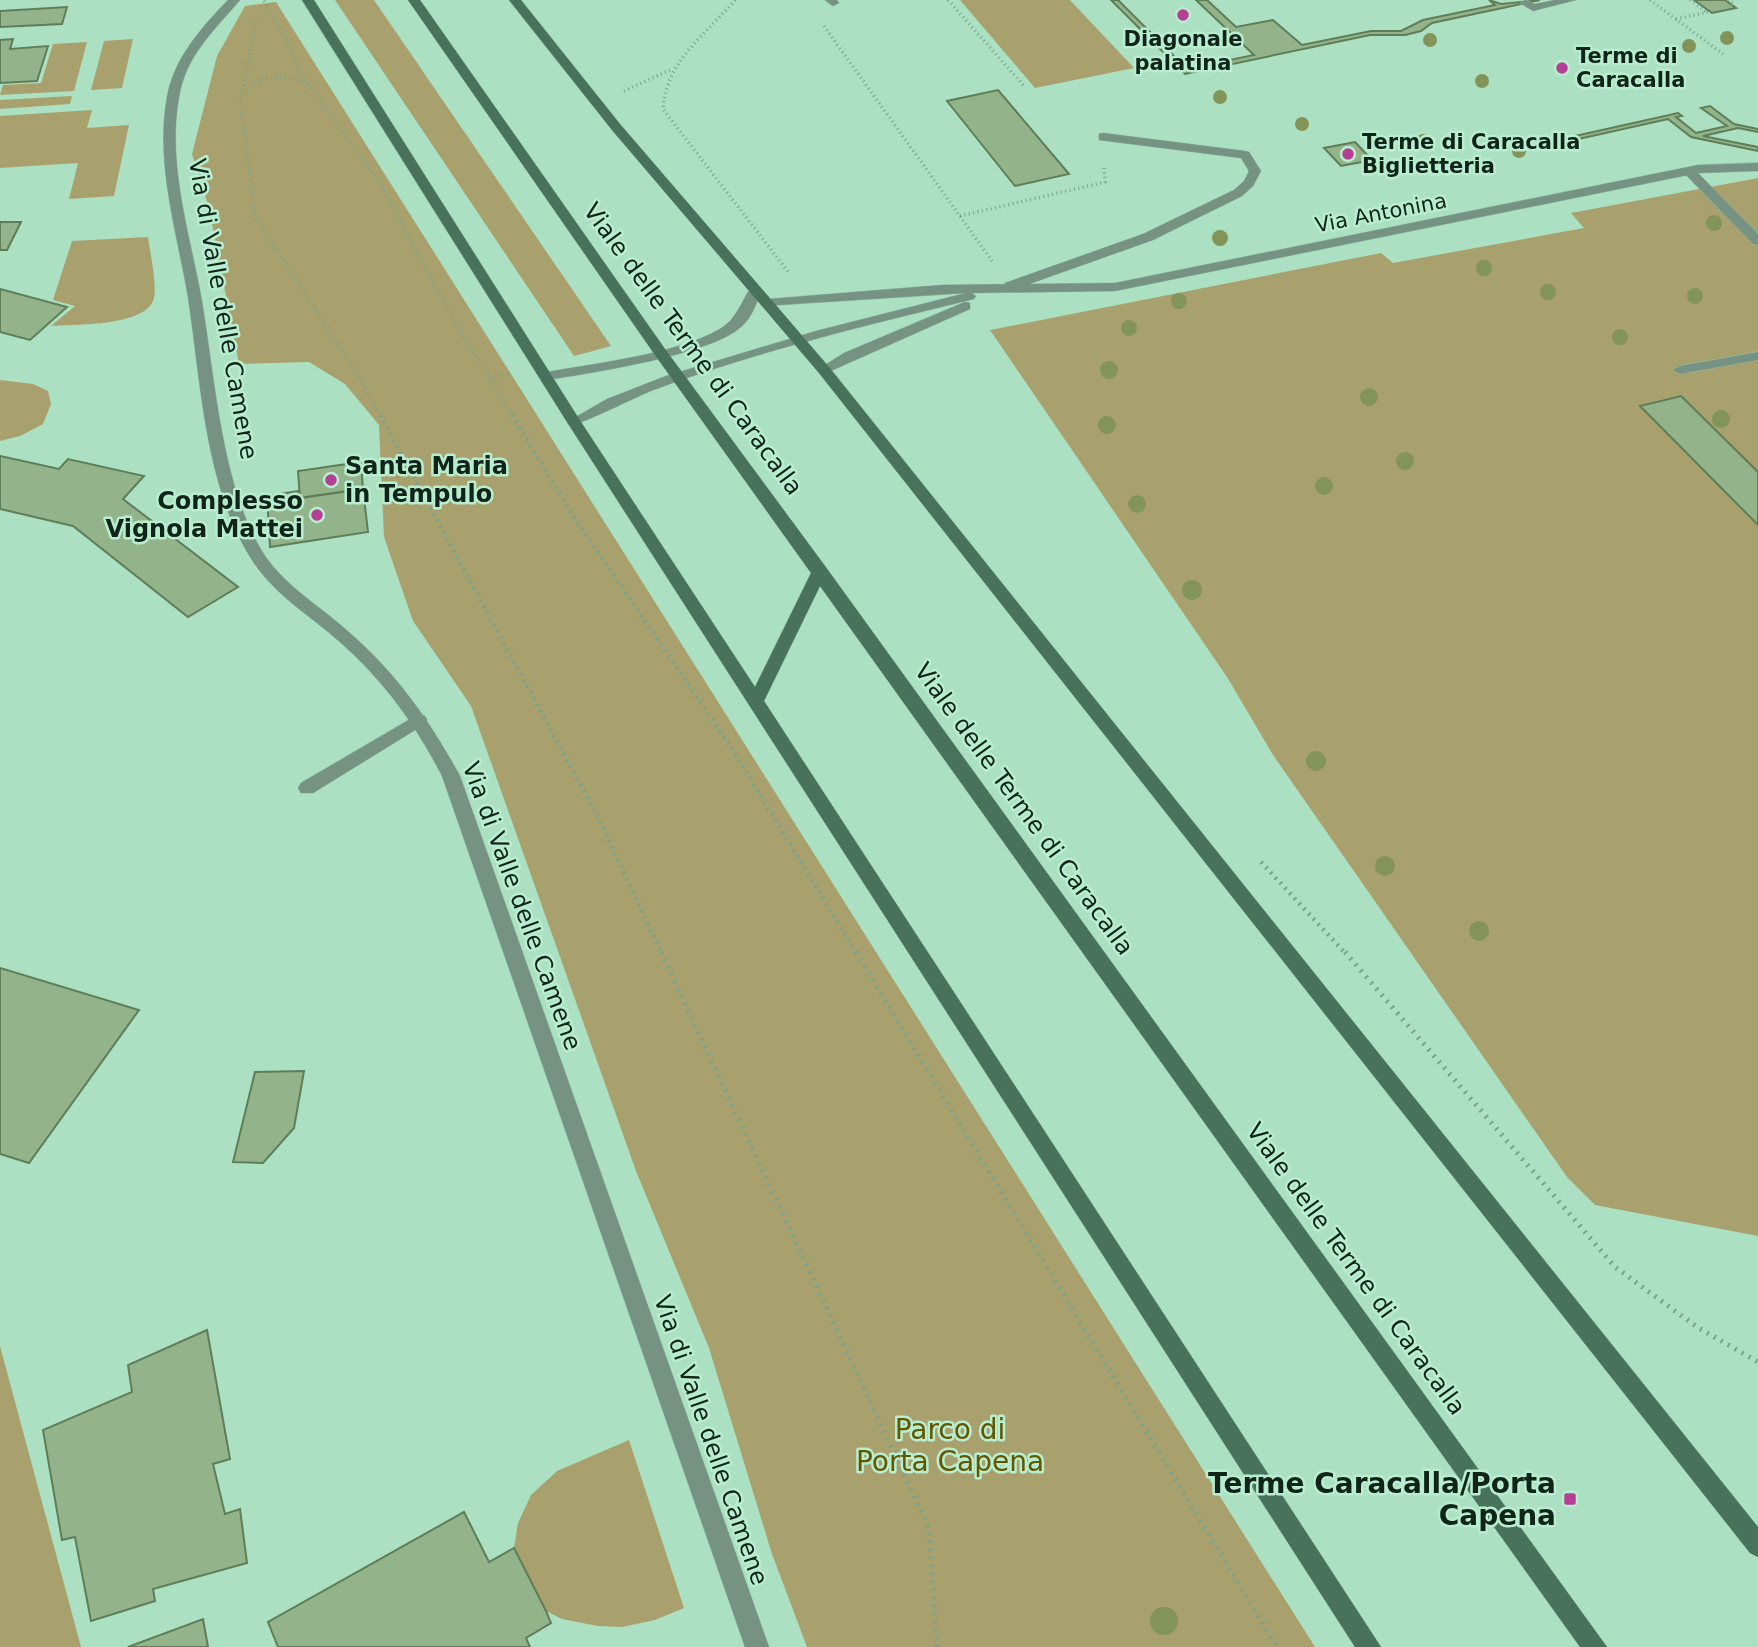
<svg xmlns="http://www.w3.org/2000/svg" width="1758" height="1647" font-family="'DejaVu Sans',sans-serif">
	<rect width="100%" height="100%" fill="#abe0c3"/>
	<g fill="#a9a16d">
		<path d="M335,0H374L611,346L574,356Z"/>
		<path d="M960,0H1070L1134,68L1035,88Z"/>
		<path d="M276,2L1315,1647H807L772,1554L709,1348L636,1171L471,706L413,621L384,537L379,425L345,384L309,362L239,364L209,208L192,154L217,56L245,6Z"/>
		<path d="M133,39L122,88L91,90L104,41Z"/>
		<path d="M87,42L74,91L0,95L3,85L41,83L53,44Z"/>
		<path d="M72,96L70,104L0,109V100Z"/>
		<path d="M92,110L87,128L129,125L114,196L69,199L78,163L0,168V116Z"/>
		<path d="M1758,178V1236L1595,1205L1567,1177L1273,755L1227,677L990,330L1381,253L1393,263L1584,228L1571,213Z"/>
		<path d="M148,237C150,252 157,284 154,298C147,327 74,324 51,326L75,306L53,300L72,241Z"/>
		<path d="M0,380L33,384L48,391L51,404L43,424L20,436L0,441Z"/>
		<path d="M0,1346L81,1647H0Z"/>
		<path d="M629,1440L684,1608L655,1620L622,1627L598,1626L562,1619L546,1611L514,1548L518,1523L531,1495L557,1471Z"/>
	</g>
	<g fill="#93b48b" stroke="#5f7e58" stroke-width="2">
		<path d="M1111,0H1118L1187,69L1254,55L1196,0H1207L1236,27L1273,20L1302,45L1371,31H1401L1423,20L1495,5L1489,0L1501,4L1540,0L1432,23L1421,31L1405,35H1370L1185,74Z"/>
		<path d="M1694,0H1725L1736,8L1712,13Z"/>
		<path d="M67,7L62,24L0,27V11Z"/>
		<path d="M13,39L10,49L48,46L37,81L0,83V40Z"/>
		<path d="M998,90L1069,174L1015,186L947,101Z"/>
		<path d="M1710,106L1734,124L1758,129V132L1738,128L1703,136L1758,147V151L1691,137L1668,119L1561,143L1557,140L1678,113L1682,116L1676,117L1696,133L1727,126L1701,108Z"/>
		<path d="M1355,142L1372,160L1341,166L1324,148Z"/>
		<path d="M0,222H21L7,250H0Z"/>
		<path d="M0,289L67,307L30,340L0,332Z"/>
		<path d="M1681,396L1758,472V525L1640,406Z"/>
		<path d="M0,456L59,469L68,459L144,476L123,499L238,587L188,617L73,526L0,509Z"/>
		<path d="M361,462L363,489L300,498L298,471Z"/>
		<path d="M363,489L368,532L270,547L267,496L299,491L300,498Z"/>
		<path d="M0,968L139,1010L29,1163L0,1154Z"/>
		<path d="M304,1071L294,1128L263,1163L233,1162L255,1072Z"/>
		<path d="M207,1330L230,1459L213,1464L225,1514L240,1509L247,1563L153,1589L155,1601L91,1621L75,1537L62,1540L43,1430L132,1392L128,1365Z"/>
		<path d="M464,1512L489,1562L514,1548L546,1611L551,1623L526,1638L530,1647H278L268,1622Z"/>
		<path d="M203,1619L208,1647H128Z"/>
	</g>
	<g fill="none" stroke-linecap="round" stroke-linejoin="round">
		<g stroke="#8fbea5" stroke-width="1">
			<g id="service">
				<path d="M825,0H837L839,3L833,6Z"/>
				<path d="M1103,133L1245,151L1249,152L1261,171L1253,186L1242,196L1153,240L1015,289H1005V283L1143,234L1234,190L1244,181L1249,171L1241,158L1099,140V134Z"/>
				<path d="M1685,168H1693L1758,234V245L1753,244L1685,174Z"/>
				<path d="M1758,352V360L1680,374L1673,370L1680,366Z"/>
				<path d="M419,714L425,716L427,720L425,724L313,793H301L298,788L301,783Z"/>
			</g>
		</g>
		<g stroke="#8fbea5" stroke-width="1">
			<path id="pedestrian" d="M1555,0H1576L1533,11L1520,3L1525,0L1535,4Z"/>
		</g>
		<g stroke="#8fbea5" stroke-width="1">
			<g id="minor">
				<path d="M228,0H240C214,31 186,55 179,97C167,163 189,231 201,296C215,375 221,489 265,556C287,588 323,608 351,634C397,674 431,723 460,776L769,1647H745L442,776C416,725 383,680 340,642C311,616 276,596 254,563C205,490 201,382 188,297C177,232 155,164 167,97C174,58 201,28 228,0Z"/>
				<path d="M1758,163V171L1698,173L1115,291L972,293L976,296L974,299C867,325 759,351 656,389C641,394 578,427 569,425L567,422L607,399L666,376L816,331L966,293L763,306L761,303L768,299L942,285L1115,283L1698,165Z"/>
				<path d="M755,285L762,289C757,302 752,318 741,327C710,355 591,373 547,380L540,376L547,372C598,363 676,354 720,329C741,317 745,288 755,285Z"/>
				<path d="M965,302L970,303V309L824,374L817,370L844,353Z"/>
			</g>
		</g>
		<g stroke="#8fbea5" stroke-width="1">
			<g id="secondary">
				<path d="M302,0H314L581,422L755,687L811,573L655,355L408,0H420L665,349L825,566L1607,1647H1580L820,586L764,701L1381,1647H1355L567,422Z"/>
				<path d="M509,0H521L620,124L829,367L1758,1527V1557L1750,1553L819,373L612,130Z"/>
			</g>
		</g>
		<g stroke="#78a28b" stroke-width="3.5" stroke-dasharray="1 3.5" stroke-linecap="butt">
			<path d="M735,0C706,35 666,60 663,109L789,273"/>
			<path d="M948,0L1024,86"/>
			<path d="M1650,0L1723,54"/>
			<path d="M1690,0L1707,12"/>
			<path d="M1728,0L1734,4H1731"/>
			<path d="M264,1L294,54L300,72L380,183L454,320L513,417"/>
			<path d="M1676,19L1708,12"/>
			<path d="M824,26L992,261"/>
			<path d="M307,84C283,73 255,73 240,97L255,217L357,373L381,417"/>
			<path d="M243,90L256,21"/>
			<path d="M624,91L670,70"/>
			<path d="M960,216L1105,182L1104,166"/>
			<path d="M490,378L509,374"/>
		</g>
		<g stroke="#78a28b" stroke-width="4.5" stroke-dasharray="2 5" stroke-linecap="butt">
			<path d="M380,415L598,817L662,954"/>
			<path d="M512,415L572,514L731,747L857,954"/>
			<path d="M1261,862L1346,954"/>
		</g>
		<g stroke="#78a28b" stroke-width="5" stroke-dasharray="2 6" stroke-linecap="butt">
			<path d="M661,952L929,1528L937,1647"/>
			<path d="M856,952L1277,1647"/>
			<path d="M1345,952L1615,1267L1697,1327L1758,1362"/>
		</g>
		<use href="#service" fill="#769282" fill-rule="evenodd"/>
		<use href="#pedestrian" fill="#769282" fill-rule="evenodd"/>
		<use href="#minor" fill="#769282" fill-rule="evenodd"/>
		<use href="#secondary" fill="#48725c" fill-rule="evenodd"/>
	</g>
	<g fill="#839458">
		<circle cx="1727" cy="38" r="7"/>
		<circle cx="1430" cy="40" r="7"/>
		<circle cx="1689" cy="46" r="7"/>
		<circle cx="1482" cy="81" r="7"/>
		<circle cx="1220" cy="97" r="7"/>
		<circle cx="1302" cy="124" r="7"/>
		<circle cx="1423" cy="141" r="7"/>
		<circle cx="1519" cy="151" r="7"/>
		<circle cx="1714" cy="223" r="8"/>
		<circle cx="1220" cy="238" r="8"/>
		<circle cx="1484" cy="268" r="8"/>
		<circle cx="1548" cy="292" r="8"/>
		<circle cx="1695" cy="296" r="8"/>
		<circle cx="1179" cy="301" r="8"/>
		<circle cx="1129" cy="328" r="8"/>
		<circle cx="1620" cy="337" r="8"/>
		<circle cx="1109" cy="370" r="9"/>
		<circle cx="1369" cy="397" r="9"/>
		<circle cx="1721" cy="419" r="9"/>
		<circle cx="1107" cy="425" r="9"/>
		<circle cx="1405" cy="461" r="9"/>
		<circle cx="1324" cy="486" r="9"/>
		<circle cx="1137" cy="504" r="9"/>
		<circle cx="1192" cy="590" r="10"/>
		<circle cx="1316" cy="761" r="10"/>
		<circle cx="1385" cy="866" r="10"/>
		<circle cx="1479" cy="931" r="10"/>
		<circle cx="1164" cy="1621" r="14"/>
	</g>
	<g fill="#b53f95" stroke="#b8edcf" stroke-width="2.5">
		<circle cx="1183" cy="15" r="7"/>
		<circle cx="1562" cy="68" r="7"/>
		<circle cx="1348" cy="154" r="7"/>
		<circle cx="331" cy="480" r="7"/>
		<circle cx="317" cy="515" r="7"/>
		<rect x="1563" y="1492" width="14" height="14" rx="3.5"/>
	</g>
	<g text-anchor="middle" stroke-width="5" stroke-linejoin="round" paint-order="stroke">
		<g font-size="21" font-weight="bold" fill="#10241a" stroke="#b8edcf" text-anchor="start">
			<text x="1183" y="46" text-anchor="middle">Diagonale<tspan x="1183" dy="24">palatina</tspan></text>
			<text x="1576" y="63">Terme di<tspan x="1576" dy="24">Caracalla</tspan></text>
			<text x="1362" y="149">Terme di Caracalla<tspan x="1362" dy="24">Biglietteria</tspan></text>
		</g>
		<g font-size="21" fill="#10241a" stroke="#b8edcf">
			<text transform="translate(1381 213) rotate(-11)" y="7">Via Antonina</text>
		</g>
		<g font-size="24" fill="#10241a" stroke="#b8edcf">
			<text transform="translate(223 309) rotate(80)" y="8">Via di Valle delle Camene</text>
			<text transform="translate(693 349) rotate(54)" y="8">Viale delle Terme di Caracalla</text>
			<text transform="translate(1024 809) rotate(54)" y="8">Viale delle Terme di Caracalla</text>
			<text transform="translate(522 906) rotate(70)" y="8">Via di Valle delle Camene</text>
			<text transform="translate(1356 1269) rotate(54)" y="8">Viale delle Terme di Caracalla</text>
			<text transform="translate(711 1440) rotate(71)" y="8">Via di Valle delle Camene</text>
		</g>
		<g font-size="24" font-weight="bold" fill="#10241a" stroke="#b8edcf" text-anchor="start">
			<text x="345" y="474">Santa Maria<tspan x="345" dy="28">in Tempulo</tspan></text>
			<text x="303" y="509" text-anchor="end">Complesso<tspan x="303" dy="28">Vignola Mattei</tspan></text>
		</g>
		<g font-size="28" fill="#625601" stroke="#b8edcf">
			<text x="950" y="1439">Parco di<tspan x="950" dy="32">Porta Capena</tspan></text>
		</g>
		<g font-size="28" font-weight="bold" fill="#10241a" stroke="#b8edcf" text-anchor="end">
			<text x="1556" y="1493">Terme Caracalla/Porta<tspan x="1556" dy="32">Capena</tspan></text>
		</g>
	</g>
</svg>
